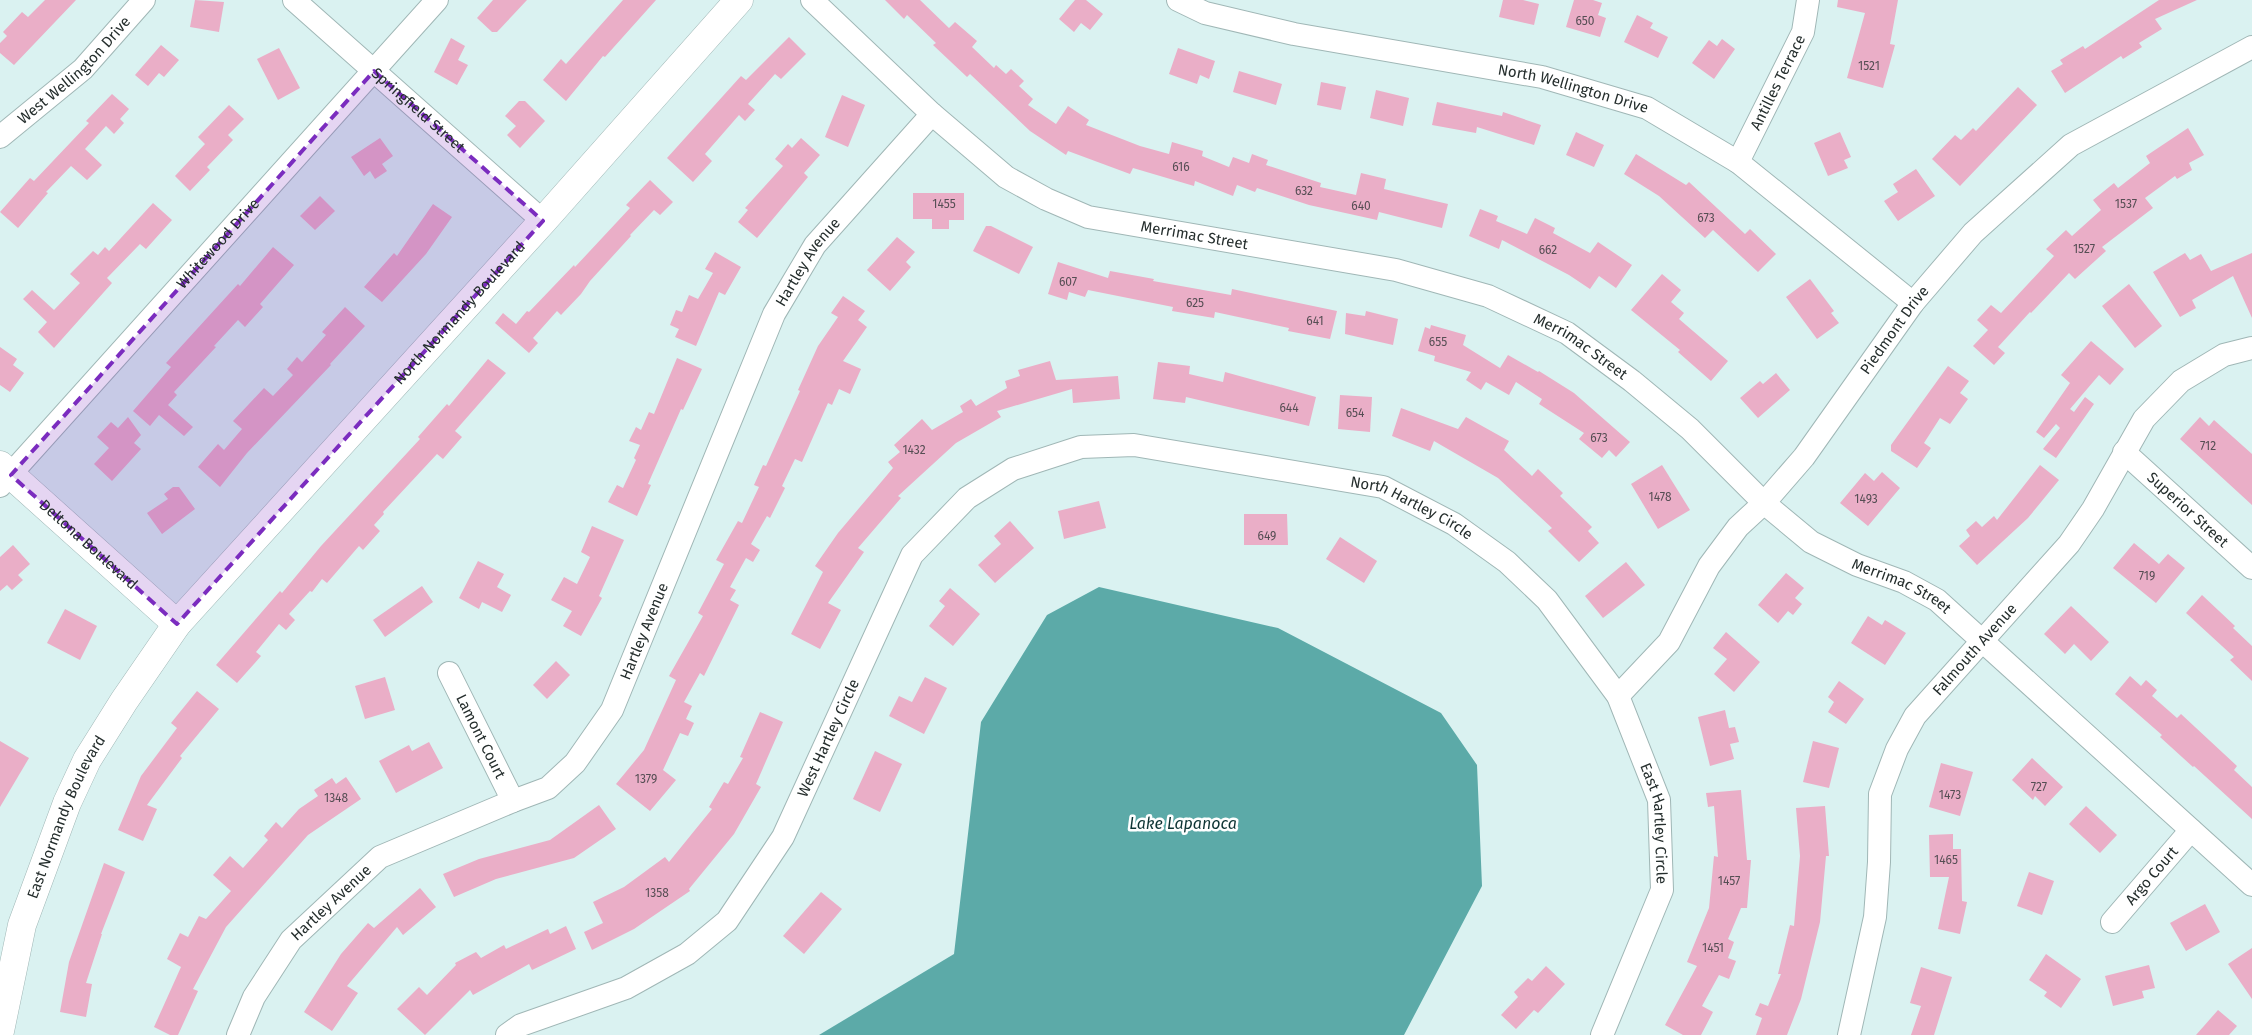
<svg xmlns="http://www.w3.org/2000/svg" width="2252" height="1035" font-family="'Fira Sans',sans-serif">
	<rect width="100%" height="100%" fill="#daf2f1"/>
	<path fill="#5caaa8" d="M1099,587L1278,628L1441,713L1477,765L1482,886L1404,1035H819L954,954L981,722L1047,615Z"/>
	<g fill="#eaaec7">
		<path d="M45,0H76L14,65L0,53V43L7,36L3,32L22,12L28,17Z"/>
		<path d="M195,0L224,2L219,32L190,27Z"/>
		<path d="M493,0H527L497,32H492L477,18Z"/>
		<path d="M623,0H656L605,57L603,56L566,101L543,80L561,59L566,64Z"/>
		<path d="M885,0H920L949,28L955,22L977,41L972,47L994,68L996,65L1006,74L1011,69L1024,81L1019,86L1033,99L1028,105L1056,124L1068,106L1089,120L1086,125L1140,146L1169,154L1172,142L1203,151L1202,156L1229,167L1233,157L1249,163L1252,154L1268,160L1266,165L1321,183L1320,187L1356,195L1361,173L1386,179L1384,189L1448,204L1442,228L1379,212L1377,220L1309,205L1257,188L1255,192L1237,185L1233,196L1195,181L1194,186L1133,168L1130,174L1068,151L1066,155L1030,131L970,74L967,77L933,45L936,43L907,15L904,19Z"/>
		<path d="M1075,0H1086L1103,14L1090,30L1081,23L1074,32L1059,19Z"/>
		<path d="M1503,0H1523L1539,4L1534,25L1499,17Z"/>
		<path d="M1574,0H1593L1602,3L1598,15L1606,18L1600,37L1566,27Z"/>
		<path d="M1838,0H1898L1890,44L1895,45L1883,88L1847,78L1865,13L1837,7Z"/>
		<path d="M2159,0H2197L2155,19L2162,29L2139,43L2142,47L2123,59L2121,56L2065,93L2051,71L2063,64L2060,60L2083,46L2085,49Z"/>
		<path d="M1637,15L1653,23L1650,28L1668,37L1658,58L1624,42Z"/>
		<path d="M789,37L806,54L781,79L775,74L748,104L755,110L745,121L739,115L705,154L712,161L693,182L667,158L741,76L746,80Z"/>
		<path d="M451,38L465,46L458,60L468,65L457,85L434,72Z"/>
		<path d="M1722,39L1735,49L1714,79L1692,63L1709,40L1717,46Z"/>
		<path d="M161,45L179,60L164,77L159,73L148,86L135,75Z"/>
		<path d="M279,48L300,88L278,100L257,59Z"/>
		<path d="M1178,48L1215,61L1209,79L1200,75L1197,84L1169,74Z"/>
		<path d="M1239,71L1282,84L1276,105L1233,92Z"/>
		<path d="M1321,82L1346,87L1341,110L1317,105Z"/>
		<path d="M2018,87L2037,105L1960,186L1932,159L1955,135L1961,140L1973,128L1976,131Z"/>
		<path d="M1376,90L1409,98L1403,126L1370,118Z"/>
		<path d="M112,94L129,109L120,119L124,123L114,134L106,126L85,149L102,165L87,180L71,166L46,192L48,193L18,228L0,212L30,178L34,181L89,123L86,121Z"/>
		<path d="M842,95L865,105L848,147L825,137Z"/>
		<path d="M519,101H525L545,121L520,148L507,135L516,126L505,116Z"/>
		<path d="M1437,102L1502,116L1503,112L1541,125L1534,145L1477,127L1476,133L1432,125Z"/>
		<path d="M229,105L244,119L228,135L233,140L207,167L210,170L190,191L175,176L205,144L198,137Z"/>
		<path d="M2188,128L2204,155L2189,163L2192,170L2177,179L2175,176L2145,198L2153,208L2102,247L2106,251L2075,279L2069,273L2031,313L2030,312L1998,347L2005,353L1994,365L1973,346L1988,330L1977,320L1991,305L2001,313L2054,256L2046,249L2066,230L2072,236L2101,210L2093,200L2114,183L2118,188L2150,163L2146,156Z"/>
		<path d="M1576,132L1604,145L1594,167L1566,155Z"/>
		<path d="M1840,132L1851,157L1844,160L1848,168L1828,176L1814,143Z"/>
		<path d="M380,138L393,156L382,164L387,171L375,179L370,171L364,176L351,157Z"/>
		<path d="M801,138L820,155L804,173L808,177L757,238L738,222L748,210L745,208L783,166L775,159L788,144L792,148Z"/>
		<path d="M1636,154L1686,185L1689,182L1745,234L1750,229L1776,254L1758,272L1713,230L1705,238L1659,196L1624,174Z"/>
		<path d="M1916,169L1935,196L1898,221L1884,201L1898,192L1893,184Z"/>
		<path d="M650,180L673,202L660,215L654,210L630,235L631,236L590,281L581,294L561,315L557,311L533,338L538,343L529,353L495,323L503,313L516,324L527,311L529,312L574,265L575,267L630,208L626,205Z"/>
		<path d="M913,193H964V220H949V229H932V219H913Z"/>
		<path d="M320,196L335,211L315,230L300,216Z"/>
		<path d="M153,203L172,220L146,249L140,244L107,278L112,283L54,348L38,332L47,322L23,299L32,290L54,310L80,283L70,274L93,251L98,255L105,247L109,251Z"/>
		<path d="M433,204L452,217L426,254L382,302L364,287L394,253L397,256Z"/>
		<path d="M1480,209L1498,216L1496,221L1527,234L1535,218L1555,228L1553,233L1590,253L1598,242L1632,265L1616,288L1599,276L1590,289L1569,275L1502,240L1499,249L1469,236Z"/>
		<path d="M986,226H991L1033,247L1019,274L973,251Z"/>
		<path d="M897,237L915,252L906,262L911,267L890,291L867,270Z"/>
		<path d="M273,247L294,265L260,304L263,307L245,327L238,320L214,346L216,347L174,392L177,395L168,405L193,427L184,436L159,415L150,426L133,411L171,367L166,363L238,284L240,286Z"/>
		<path d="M715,252L741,267L725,295L719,292L696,346L675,337L679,329L670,325L676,310L682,312L689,295L698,299L713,273L705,269Z"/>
		<path d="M2185,253L2190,260L2201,254L2211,271L2252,253V318L2233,276L2192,300L2196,308L2180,317L2153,272Z"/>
		<path d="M1058,262L1108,278L1110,271L1154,279L1153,281L1231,295L1232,289L1337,311L1330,339L1288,331L1289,328L1215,312L1214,318L1172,311L1173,307L1088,290L1085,297L1069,292L1067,300L1048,294Z"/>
		<path d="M1662,274L1681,290L1671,302L1684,313L1679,319L1728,361L1711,381L1678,352L1680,350L1631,310Z"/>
		<path d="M1810,279L1834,311L1831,313L1839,323L1817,339L1786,297Z"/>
		<path d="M2129,284L2162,326L2135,348L2102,306Z"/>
		<path d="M843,296L865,311L858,320L867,327L843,361L861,369L850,394L839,389L832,405L828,403L802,462L795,459L782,486L785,488L770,518L767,516L751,544L760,550L753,562L746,558L730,587L736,590L730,600L739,605L704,676L700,673L684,702L692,706L686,719L694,723L688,736L680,733L663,770L676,780L650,811L616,784L644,750L676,680L669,676L703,616L698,613L724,564L716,560L738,521L742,523L759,487L754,485L763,465L766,466L800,391L798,390L818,346L838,317L831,313Z"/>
		<path d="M345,307L365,326L330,364L331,365L247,453L220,487L198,467L218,444L224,450L242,429L233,421L264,388L273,396L293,375L287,369L297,357L302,362L326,335L322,332Z"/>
		<path d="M1366,311L1398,319L1393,345L1345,334L1346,313L1365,316Z"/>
		<path d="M1431,325L1466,335L1463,345L1500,368L1508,355L1538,372L1539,371L1574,393L1630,442L1616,457L1609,450L1602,458L1579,439L1584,433L1539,404L1542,399L1516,382L1509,395L1486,382L1481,390L1466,380L1471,372L1434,361L1435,356L1418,351L1425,327L1430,329Z"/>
		<path d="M2091,341L2124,369L2110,385L2099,375L2070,409L2074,412L2085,397L2094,404L2056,458L2043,449L2060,428L2056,424L2044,438L2036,432L2070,383L2061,375Z"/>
		<path d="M0,347L17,359L13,365L24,373L10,392L0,385Z"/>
		<path d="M677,358L702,369L683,410L681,409L648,484L651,485L637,516L608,502L617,485L623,488L636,460L634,458L640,445L629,441L636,427L641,430L649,412L654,414Z"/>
		<path d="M488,359L506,373L455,431L462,437L443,459L437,454L383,512L384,514L374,525L380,531L363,550L359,546L327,583L322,579L312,592L310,591L289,614L295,620L286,630L279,624L256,652L261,656L237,683L216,665L280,591L282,593L321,546L420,439L418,437L447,404L449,406Z"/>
		<path d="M1050,361L1056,380L1118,376L1120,399L1073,403L1072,389L997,411L1001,417L956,443L898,496L901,498L858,548L864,552L828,603L841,610L820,649L791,634L823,572L815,566L838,533L893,468L888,462L900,452L894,445L922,419L932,430L963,412L960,406L971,399L976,406L1007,388L1005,381L1020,376L1018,370Z"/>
		<path d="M1158,362L1190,366L1189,374L1223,382L1225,372L1316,397L1309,426L1186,397L1185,403L1153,399Z"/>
		<path d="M1948,366L1969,381L1960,393L1968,399L1950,424L1940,418L1924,443L1931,448L1917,468L1891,451V445Z"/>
		<path d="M1776,373L1790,390L1758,418L1740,398L1760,381L1763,384Z"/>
		<path d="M1340,395L1372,397L1370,432L1338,429Z"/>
		<path d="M1401,408L1458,429L1466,417L1509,441L1504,450L1532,476L1538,469L1563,493L1560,496L1592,527L1588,531L1599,543L1579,562L1548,531L1552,528L1498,478L1434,441L1430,451L1392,436Z"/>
		<path d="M128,417L141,435L134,443L141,449L112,481L94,464L109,448L97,437L111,422L118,428Z"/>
		<path d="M2200,417L2209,426L2214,420L2252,454V505L2180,439Z"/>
		<path d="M1662,465L1690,510L1658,529L1631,484Z"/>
		<path d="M2040,465L2059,480L2028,518L1977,565L1959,546L1970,536L1966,530L1976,521L1982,527L1994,516L1997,520Z"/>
		<path d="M1882,472L1900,488L1868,526L1840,503L1865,473L1874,481Z"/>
		<path d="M173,487H179L195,509L162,534L147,513L168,499L164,494Z"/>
		<path d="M1099,501L1106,528L1064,539L1058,511Z"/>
		<path d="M1244,514H1287L1288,545H1244Z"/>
		<path d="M1010,521L1034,548L995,583L978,565L1001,544L994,536Z"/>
		<path d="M592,526L624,540L599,596L602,598L581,636L563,626L572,611L551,600L564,577L577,584L590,557L581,552Z"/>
		<path d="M1340,537L1377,561L1364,583L1326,559Z"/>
		<path d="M2134,543L2159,564L2168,554L2185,568L2156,603L2113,568Z"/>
		<path d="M13,545L30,564L18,575L23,580L12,590L7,585L0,591V557Z"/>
		<path d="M478,561L504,574L497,587L511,595L502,612L482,602L479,609L459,598Z"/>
		<path d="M1626,562L1645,585L1603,618L1585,596Z"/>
		<path d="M1786,573L1804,588L1795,598L1802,604L1793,615L1788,611L1778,623L1758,605Z"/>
		<path d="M422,586L433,602L385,637L373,620Z"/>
		<path d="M950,588L980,614L953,646L929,626L945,606L939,601Z"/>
		<path d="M2202,595L2235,626L2233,628L2252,646V681L2230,660L2234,657L2186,613Z"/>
		<path d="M2071,606L2109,642L2091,661L2074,644L2065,654L2044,634Z"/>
		<path d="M65,609L97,626L80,660L47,643Z"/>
		<path d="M1868,616L1882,625L1885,620L1906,633L1885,665L1851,643Z"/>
		<path d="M1726,632L1760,662L1734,692L1714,674L1727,659L1713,648Z"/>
		<path d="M556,661L570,675L547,699L533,685Z"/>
		<path d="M2130,676L2141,686L2146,680L2157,690L2152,696L2177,718L2181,714L2237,766L2234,770L2252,787V819L2194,766L2193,767L2160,737L2162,735L2115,694Z"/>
		<path d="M385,677L395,710L365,719L355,686Z"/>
		<path d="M925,677L947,688L924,734L889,716L899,696L912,702Z"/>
		<path d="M1839,681L1864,699L1846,724L1828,712L1834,702L1828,697Z"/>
		<path d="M197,691L219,709L180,756L182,758L147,805L157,809L143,841L118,830L141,776L177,728L171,723Z"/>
		<path d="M1725,710L1729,728L1735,727L1739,742L1730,744L1734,759L1710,766L1698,717Z"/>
		<path d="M760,712L783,722L756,784L761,787L734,834L689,889L690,891L634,929L592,950L584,932L603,923L593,902L624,887L665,857L669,862L712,809L709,807L724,782L728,784L743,758L740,757Z"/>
		<path d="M0,741L29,758L0,807Z"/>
		<path d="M1813,741L1839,748L1829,788L1803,782Z"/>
		<path d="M429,742L443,768L396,793L379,761L409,745L412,751Z"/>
		<path d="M875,751L902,764L880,812L853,799Z"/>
		<path d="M2032,758L2063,787L2045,806L2035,796L2033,800L2012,780Z"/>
		<path d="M1941,763L1973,772L1960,816L1929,807Z"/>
		<path d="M346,777L361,799L308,835L226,927L193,989L198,991L178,1035H170L154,1027L181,967L167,959L180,933L188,937L199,916L206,919L231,891L213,875L230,856L243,868L268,840L264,836L276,822L282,828L299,809L318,796L314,790L332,778L336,784Z"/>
		<path d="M1741,790L1747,860H1751L1747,908H1741L1728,939L1734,942L1728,958L1736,961L1729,979L1719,975L1702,1006L1713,1012L1701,1035H1683L1665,1025L1697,966L1687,962L1709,908L1714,856L1718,857L1714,806L1708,807L1706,793Z"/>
		<path d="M599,805L616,829L574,858L496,879L454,897L443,874L479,859L550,840Z"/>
		<path d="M1825,806L1829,856H1826L1820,922L1801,999L1787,1035H1756L1762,1018L1755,1015L1760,1003L1768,1006L1781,974H1778L1790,925L1794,926L1800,856L1796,808Z"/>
		<path d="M2086,806L2117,835L2100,853L2069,824Z"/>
		<path d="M1953,834V849H1961L1962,901L1967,902L1960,934L1938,929L1949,877H1930L1929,835Z"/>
		<path d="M104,863L125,872L101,934H102L86,983L92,984L86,1017L60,1012L69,962Z"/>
		<path d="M2029,872L2054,881L2042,915L2017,906Z"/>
		<path d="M420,888L436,907L403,935L397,927L347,986L358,993L332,1031L304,1012L341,954L368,923L374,928Z"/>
		<path d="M821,892L842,909L804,954L783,936Z"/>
		<path d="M2205,904L2220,932L2186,951L2170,923Z"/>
		<path d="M566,926L576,949L532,970L529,964L473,995L470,990L425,1035L397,1009L419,987L427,995L456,965L455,963L476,952L481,958L504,945L506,949L548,929L550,934Z"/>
		<path d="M2252,948V999L2228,964Z"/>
		<path d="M2046,954L2081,979L2061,1008L2044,996L2047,992L2029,980Z"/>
		<path d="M2149,965L2155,988L2142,991L2144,998L2113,1006L2105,976Z"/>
		<path d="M1546,966L1565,984L1538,1013L1534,1010L1516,1029L1501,1015L1518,997L1514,992L1528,978L1532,981Z"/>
		<path d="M1921,967L1952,977L1934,1035H1911L1921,1006L1910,1003Z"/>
		<path d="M2218,1010L2237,1026L2229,1035H2196Z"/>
	</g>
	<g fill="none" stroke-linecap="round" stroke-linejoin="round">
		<g stroke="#a0b7b6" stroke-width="24">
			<g id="street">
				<path id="s1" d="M294,0L543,221"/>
				<path id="s2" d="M812,0L932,114L1006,177L1046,199L1088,217L1396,270L1488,296L1567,333L1632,381L1690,429L1764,503L1811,542L1857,565L1904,582L1937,600L2252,885"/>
				<path id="s3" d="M1178,0L1205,13L1294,34L1542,77L1647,108L1738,162L1913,303"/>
				<path id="s4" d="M0,137L83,69L144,0"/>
				<path id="s5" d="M1738,162L1803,32L1808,0"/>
				<path id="s6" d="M2124,452L2252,568"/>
				<path id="s7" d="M0,486L437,0"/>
				<path id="s8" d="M449,673L513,801"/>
				<path id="s9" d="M1618,696L1669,642L1709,566L1738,527L1764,503L1804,457L1913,303L1973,233L2071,145L2252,47"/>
				<path id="s10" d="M2112,922L2191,830"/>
				<path id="s11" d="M238,1035L254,997L291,940L380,857L513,801L548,788L575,763L612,710L774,314L815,245L932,114"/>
				<path id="s12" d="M507,1035L521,1025L626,988L687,954L727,921L783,837L912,555L967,498L1013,469L1081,447L1134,445L1383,487L1454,524L1507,562L1547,600L1618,696L1659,800L1662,890L1602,1035"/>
				<path id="s13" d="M1849,1035L1875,917L1879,862L1880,794L1897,749L1915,716L2069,544L2093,509L2144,419L2181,381L2224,355L2252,348"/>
			</g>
		</g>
		<g stroke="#a0b7b6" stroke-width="29">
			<g id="secondary">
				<path id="s14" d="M0,465L177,624"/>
				<path id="s15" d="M0,1031L22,925L67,803L87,760L124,701L177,624L543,221L739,0"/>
			</g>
		</g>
		<use href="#street" stroke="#fff" stroke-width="22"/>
		<use href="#secondary" stroke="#fff" stroke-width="28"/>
	</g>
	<path fill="#7b2cbf" fill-opacity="0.2" stroke="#7b2cbf" stroke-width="4" stroke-dasharray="10 6" stroke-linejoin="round" d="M374,71L543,221L177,624L11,475Z"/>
	<g text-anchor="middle" stroke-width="5" stroke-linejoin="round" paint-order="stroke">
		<g font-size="12" fill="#564e54">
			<text x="1585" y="25">650</text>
			<text x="1869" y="70">1521</text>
			<text x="1181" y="171">616</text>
			<text x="1304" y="195">632</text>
			<text x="944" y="208">1455</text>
			<text x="2126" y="208">1537</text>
			<text x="1361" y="210">640</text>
			<text x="1706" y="222">673</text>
			<text x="2084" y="253">1527</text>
			<text x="1548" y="254">662</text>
			<text x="1068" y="286">607</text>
			<text x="1195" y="307">625</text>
			<text x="1315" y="325">641</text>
			<text x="1438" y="346">655</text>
			<text x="1289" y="412">644</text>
			<text x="1355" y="417">654</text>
			<text x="1599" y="442">673</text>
			<text x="2208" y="450">712</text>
			<text x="914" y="454">1432</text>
			<text x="1660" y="501">1478</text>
			<text x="1866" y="503">1493</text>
			<text x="1267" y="540">649</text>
			<text x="2147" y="580">719</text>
			<text x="646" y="783">1379</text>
			<text x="2039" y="791">727</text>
			<text x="1950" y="799">1473</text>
			<text x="336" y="802">1348</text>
			<text x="1946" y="864">1465</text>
			<text x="1729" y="885">1457</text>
			<text x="657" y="897">1358</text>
			<text x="1713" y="952">1451</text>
		</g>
		<g font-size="15" fill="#252e2d" stroke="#fff">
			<text dy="5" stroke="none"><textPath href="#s4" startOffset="100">West Wellington Drive</textPath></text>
			<text dy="5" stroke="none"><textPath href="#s5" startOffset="89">Antilles Terrace</textPath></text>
			<text dy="5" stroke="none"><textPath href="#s3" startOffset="406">North Wellington Drive</textPath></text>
			<text dy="5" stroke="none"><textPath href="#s1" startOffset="166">Springfield Street</textPath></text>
			<text dy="5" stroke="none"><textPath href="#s2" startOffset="462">Merrimac Street</textPath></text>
			<text dy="5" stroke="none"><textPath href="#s7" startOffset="326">Whitewood Drive</textPath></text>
			<text dy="5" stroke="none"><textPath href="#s11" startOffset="1004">Hartley Avenue</textPath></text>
			<text dy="5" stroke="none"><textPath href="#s15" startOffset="869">North Normandy Boulevard</textPath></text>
			<text dy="5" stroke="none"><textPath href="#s9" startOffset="461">Piedmont Drive</textPath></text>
			<text dy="5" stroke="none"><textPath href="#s2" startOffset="868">Merrimac Street</textPath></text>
			<text dy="5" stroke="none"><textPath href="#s12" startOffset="1206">North Hartley Circle</textPath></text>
			<text dy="5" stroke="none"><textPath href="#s6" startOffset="86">Superior Street</textPath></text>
			<text dy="5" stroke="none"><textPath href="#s14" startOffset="119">Deltona Boulevard</textPath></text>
			<text dy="5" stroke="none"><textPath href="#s2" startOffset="1272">Merrimac Street</textPath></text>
			<text dy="5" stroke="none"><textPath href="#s11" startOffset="599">Hartley Avenue</textPath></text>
			<text dy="5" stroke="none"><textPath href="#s13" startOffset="419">Falmouth Avenue</textPath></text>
			<text dy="5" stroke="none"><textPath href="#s8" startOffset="71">Lamont Court</textPath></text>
			<text dy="5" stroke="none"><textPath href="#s12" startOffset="460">West Hartley Circle</textPath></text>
			<text dy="5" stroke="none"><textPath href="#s15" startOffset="225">East Normandy Boulevard</textPath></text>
			<text dy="5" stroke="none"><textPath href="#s12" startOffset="1626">East Hartley Circle</textPath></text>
			<text dy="5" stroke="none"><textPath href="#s10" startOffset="61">Argo Court</textPath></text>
			<text dy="5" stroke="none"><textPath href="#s11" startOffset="164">Hartley Avenue</textPath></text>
		</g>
		<g font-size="16" font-style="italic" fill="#0c3333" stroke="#fff">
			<text x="1183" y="829">Lake Lapanoca</text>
		</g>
	</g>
</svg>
